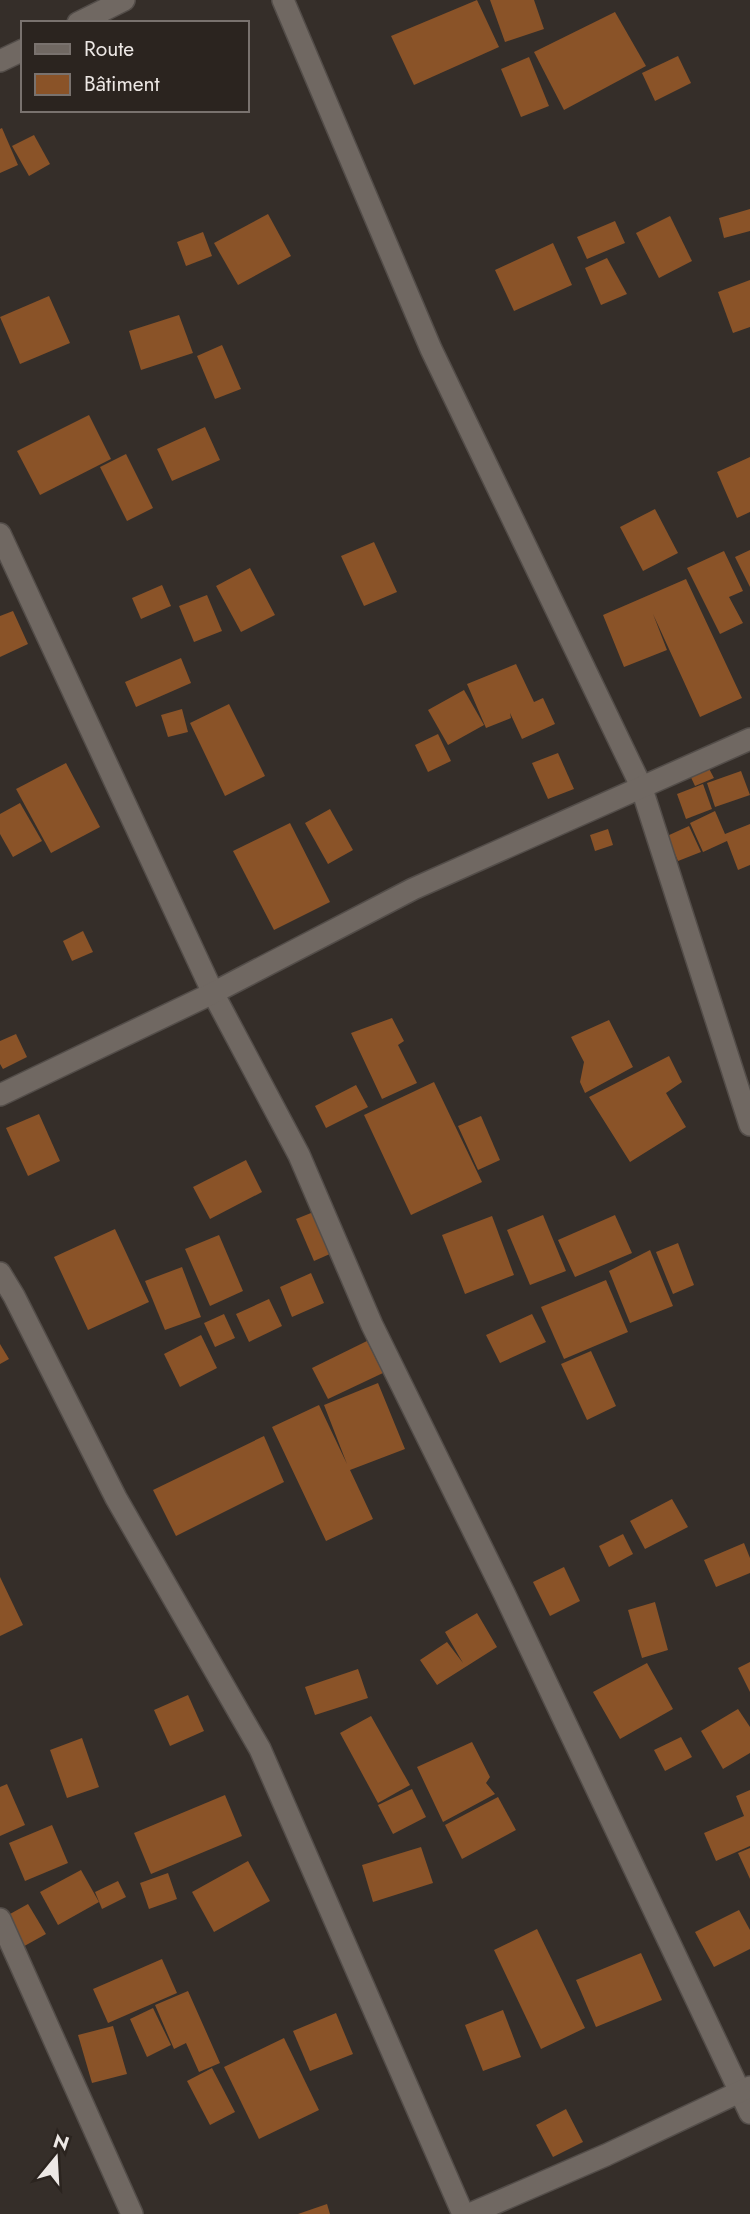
<svg xmlns="http://www.w3.org/2000/svg" width="750" height="2214" font-family="Jost,sans-serif">
	<rect width="100%" height="100%" fill="#352e29"/>
	<g fill="#8a5328">
		<path d="M477,0L499,47L414,85L391,36Z"/>
		<path d="M490,0H534L544,29L505,42Z"/>
		<path d="M615,12L646,66L564,110L534,52Z"/>
		<path d="M678,56L691,83L655,101L642,73Z"/>
		<path d="M529,57L549,106L521,117L501,69Z"/>
		<path d="M2,128L18,165L0,173V129Z"/>
		<path d="M34,135L50,164L29,176L12,146Z"/>
		<path d="M750,209V231L724,238L719,218Z"/>
		<path d="M268,214L291,256L238,285L214,243Z"/>
		<path d="M670,216L692,261L659,278L636,233Z"/>
		<path d="M615,221L625,243L587,259L577,237Z"/>
		<path d="M203,232L212,256L186,266L177,242Z"/>
		<path d="M553,243L572,285L514,311L495,270Z"/>
		<path d="M607,258L627,294L601,305L585,268Z"/>
		<path d="M750,280V327L733,333L718,292Z"/>
		<path d="M49,296L70,343L20,364L0,317Z"/>
		<path d="M179,315L193,353L141,370L129,331Z"/>
		<path d="M222,345L241,389L215,399L197,356Z"/>
		<path d="M89,415L111,459L40,495L17,451Z"/>
		<path d="M205,427L220,460L172,481L157,449Z"/>
		<path d="M126,454L153,508L127,521L100,467Z"/>
		<path d="M750,457V512L737,518L717,472Z"/>
		<path d="M655,509L678,553L643,571L620,527Z"/>
		<path d="M374,542L397,592L364,606L341,556Z"/>
		<path d="M750,550V587L735,557Z"/>
		<path d="M724,551L743,591L729,597L743,623L720,634L687,568Z"/>
		<path d="M250,568L275,615L241,632L216,586Z"/>
		<path d="M686,579L742,698L700,717L653,614L667,650L624,667L603,615Z"/>
		<path d="M162,585L171,606L141,619L132,598Z"/>
		<path d="M207,595L222,631L194,642L179,606Z"/>
		<path d="M13,611L28,644L0,657V616Z"/>
		<path d="M181,658L191,683L136,707L125,682Z"/>
		<path d="M516,664L534,702L543,698L555,724L522,739L510,713L511,718L486,728L467,684Z"/>
		<path d="M464,690L484,725L448,745L428,710Z"/>
		<path d="M229,704L265,776L225,796L190,723Z"/>
		<path d="M182,709L188,732L168,737L161,715Z"/>
		<path d="M438,734L451,761L428,772L415,745Z"/>
		<path d="M558,753L574,789L548,799L532,763Z"/>
		<path d="M66,763L100,827L51,853L16,789Z"/>
		<path d="M706,763L714,778L695,786L688,771Z"/>
		<path d="M741,771L750,795L715,807L707,783Z"/>
		<path d="M703,784L712,809L686,819L677,794Z"/>
		<path d="M20,803L42,841L13,857L0,834V814Z"/>
		<path d="M330,809L353,850L328,864L305,823Z"/>
		<path d="M715,811L725,834L750,824V865L738,870L727,841L703,852L690,823Z"/>
		<path d="M290,823L330,902L274,930L233,851Z"/>
		<path d="M689,826L701,852L678,861L667,836Z"/>
		<path d="M608,829L613,845L595,851L590,835Z"/>
		<path d="M83,931L93,952L72,961L63,941Z"/>
		<path d="M392,1018L404,1041L398,1045L417,1083L382,1099L351,1033Z"/>
		<path d="M609,1020L633,1067L585,1093L580,1082L584,1062L571,1037Z"/>
		<path d="M16,1034L27,1057L3,1069L0,1064V1041Z"/>
		<path d="M669,1056L682,1082L666,1093L686,1127L630,1162L589,1097Z"/>
		<path d="M434,1082L482,1182L411,1215L364,1115Z"/>
		<path d="M356,1085L368,1107L326,1128L315,1106Z"/>
		<path d="M39,1114L60,1161L28,1176L6,1128Z"/>
		<path d="M481,1116L500,1160L478,1170L458,1126Z"/>
		<path d="M246,1160L262,1192L210,1219L193,1187Z"/>
		<path d="M331,1205L348,1246L314,1261L296,1219Z"/>
		<path d="M543,1215L566,1271L530,1285L507,1230Z"/>
		<path d="M615,1215L632,1253L575,1277L558,1240Z"/>
		<path d="M492,1216L514,1275L465,1294L442,1235Z"/>
		<path d="M115,1229L149,1302L88,1330L54,1257Z"/>
		<path d="M219,1235L243,1291L210,1306L185,1249Z"/>
		<path d="M678,1243L694,1285L673,1294L656,1252Z"/>
		<path d="M650,1250L673,1306L630,1323L609,1271Z"/>
		<path d="M182,1267L201,1317L165,1330L145,1281Z"/>
		<path d="M311,1273L324,1303L292,1317L280,1287Z"/>
		<path d="M606,1280L628,1332L564,1359L541,1307Z"/>
		<path d="M269,1299L282,1326L249,1342L236,1314Z"/>
		<path d="M224,1314L235,1338L215,1347L204,1323Z"/>
		<path d="M532,1314L546,1342L500,1363L486,1335Z"/>
		<path d="M201,1335L217,1368L180,1387L164,1354Z"/>
		<path d="M367,1341L383,1373L328,1399L312,1368Z"/>
		<path d="M0,1344L9,1359L0,1364Z"/>
		<path d="M591,1351L616,1406L587,1420L561,1364Z"/>
		<path d="M378,1383L405,1449L350,1470L373,1519L326,1541L272,1427L319,1405L347,1464L324,1405Z"/>
		<path d="M264,1436L284,1482L176,1536L153,1490Z"/>
		<path d="M672,1499L688,1527L645,1549L630,1521Z"/>
		<path d="M623,1534L633,1554L609,1567L599,1546Z"/>
		<path d="M744,1543L750,1558V1573L716,1587L704,1560Z"/>
		<path d="M564,1567L580,1601L550,1616L533,1582Z"/>
		<path d="M0,1577L23,1625L0,1636Z"/>
		<path d="M655,1602L668,1650L642,1658L628,1610Z"/>
		<path d="M477,1613L497,1647L437,1685L420,1660L447,1642L463,1663L445,1632Z"/>
		<path d="M750,1662V1692L738,1668Z"/>
		<path d="M647,1663L673,1709L620,1739L593,1692Z"/>
		<path d="M358,1669L368,1698L315,1715L305,1687Z"/>
		<path d="M188,1695L204,1731L170,1746L154,1710Z"/>
		<path d="M738,1709L750,1727V1753L723,1769L701,1731Z"/>
		<path d="M371,1716L410,1785L378,1803L340,1733Z"/>
		<path d="M681,1737L692,1757L665,1771L654,1750Z"/>
		<path d="M82,1738L99,1787L67,1798L50,1750Z"/>
		<path d="M472,1742L490,1777L486,1783L495,1794L443,1822L417,1767Z"/>
		<path d="M7,1784L25,1825L0,1836V1787Z"/>
		<path d="M412,1789L426,1817L393,1834L378,1805Z"/>
		<path d="M750,1790V1846L716,1861L704,1833L744,1816L736,1796Z"/>
		<path d="M225,1795L242,1836L151,1874L134,1833Z"/>
		<path d="M498,1797L516,1830L462,1859L445,1825Z"/>
		<path d="M52,1825L68,1863L25,1881L9,1843Z"/>
		<path d="M421,1847L433,1883L373,1902L362,1865Z"/>
		<path d="M750,1848V1879L738,1853Z"/>
		<path d="M248,1861L270,1901L214,1932L192,1892Z"/>
		<path d="M81,1870L99,1902L58,1925L40,1892Z"/>
		<path d="M168,1873L177,1899L149,1909L140,1883Z"/>
		<path d="M118,1881L126,1897L102,1909L95,1892Z"/>
		<path d="M28,1904L46,1934L19,1949L1,1919Z"/>
		<path d="M739,1910L750,1930V1949L714,1967L695,1932Z"/>
		<path d="M537,1929L585,2028L541,2049L494,1950Z"/>
		<path d="M641,1953L662,2000L596,2027L576,1980Z"/>
		<path d="M162,1959L177,1993L108,2023L93,1989Z"/>
		<path d="M188,1991L220,2063L199,2072L186,2043L174,2049L155,2005Z"/>
		<path d="M153,2008L171,2045L147,2057L130,2019Z"/>
		<path d="M503,2010L521,2057L483,2071L465,2025Z"/>
		<path d="M336,2013L353,2054L310,2071L293,2031Z"/>
		<path d="M113,2026L127,2074L92,2083L78,2035Z"/>
		<path d="M284,2038L319,2110L259,2139L224,2067Z"/>
		<path d="M212,2068L235,2112L210,2125L187,2081Z"/>
		<path d="M566,2109L583,2142L553,2157L536,2125Z"/>
		<path d="M327,2204L330,2214H298Z"/>
	</g>
	<g fill="none" stroke-linecap="round" stroke-linejoin="round">
		<g stroke="#534d49" stroke-width="24">
			<g id="street">
				<path d="M283,0L431,349L641,786L750,1125"/>
				<path d="M78,23L124,0"/>
				<path d="M0,61L23,50"/>
				<path d="M0,534L213,993L299,1155L372,1325L504,1593L750,2113"/>
				<path d="M0,1095L213,993L413,889L750,739"/>
				<path d="M0,1273L14,1296L116,1498L260,1749L463,2214"/>
				<path d="M0,1919L132,2214"/>
				<path d="M470,2214L606,2155L750,2087"/>
			</g>
		</g>
		<use href="#street" stroke="#706862" stroke-width="21"/>
	</g>
	<rect x="21" y="21" width="228" height="91" fill="#2b241f" stroke="#79726e" stroke-width="2"/>
	<rect x="35" y="44" width="35" height="10" fill="#706862" stroke="#79726e" stroke-width="2"/>
	<text x="84" y="56" font-size="21" fill="#ede8e5">Route</text>
	<rect x="35" y="74" width="35" height="21" fill="#8a5328" stroke="#79726e" stroke-width="2"/>
	<text x="84" y="91" font-size="21" fill="#ede8e5">Bâtiment</text>
	<g transform="translate(56 2158) rotate(18)" stroke="#2b241f" stroke-width="5" paint-order="stroke">
	<path d="M0-5L12 26L0 18L-12 26Z" fill="#ede8e5"/>
	<text y="-10" font-size="19" font-weight="bold" text-anchor="middle" fill="#ede8e5">N</text>
	</g>
</svg>
